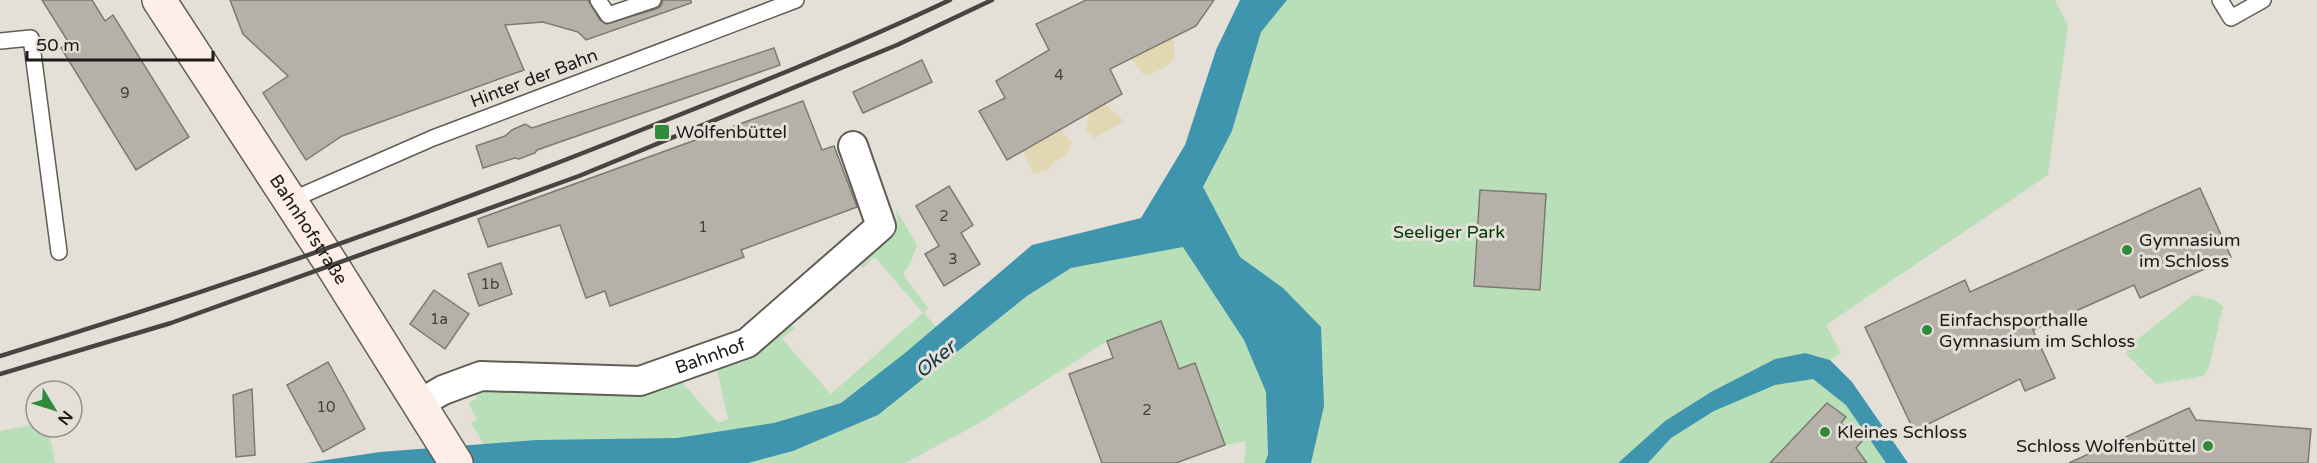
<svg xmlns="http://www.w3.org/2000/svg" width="2317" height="463" font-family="'Varela Round',sans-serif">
	<rect width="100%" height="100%" fill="#e4e0d8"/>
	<g fill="#b9dfb8">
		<path d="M1287,0H2055L2068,25L2048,175L1826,325L1841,353L1830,360L1805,353L1775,359L1711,392L1665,421L1618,463H1244L1246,441L1225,445L1195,363L1179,369L1107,341L978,424L905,463H495L471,423L477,419L468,403L477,398L473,392L679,379L718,423L728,419L716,366L788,320L795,328L782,339L831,394L923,313L875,257L863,268L856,261L897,226L896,209L917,245L911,262L903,274L928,308L924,313L952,345L755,461L793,451L878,415L1027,296L1071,268L1183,247L1203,187L1232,131L1261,32Z"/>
		<path d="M2193,295L2216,300L2223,307L2209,367L2204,376L2156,384L2126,354L2128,347Z"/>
		<path d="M1826,372L1895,463H1637L1648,450L1766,379Z"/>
		<path d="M36,424V427H48L55,463H0V431Z"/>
	</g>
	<g fill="#e1d7b2">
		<path d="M1173,38L1175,58C1166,66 1157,74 1144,75L1131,59Z"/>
		<path d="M1105,104L1124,121L1095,138L1085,131L1089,113Z"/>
		<path d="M1060,130L1072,142L1065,157L1053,162L1049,170L1033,174L1023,151Z"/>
	</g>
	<g fill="#3f95ad">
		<path d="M1240,0H1287L1261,32L1232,131L1203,187L1240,257L1283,288L1321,327L1324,406L1311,463H1265L1268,454L1266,392L1244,340L1183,247L1071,268L1027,296L878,415L793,451L748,463H306L380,452L537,440L677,438L774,423L841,403L905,353L1032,245L1141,218L1185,145L1216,50Z"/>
		<path d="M1805,353L1830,360L1852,382L1908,463H1886L1846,405L1813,379L1775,385L1714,411L1671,438L1648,463H1618L1665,421L1711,392L1775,359Z"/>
	</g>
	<g fill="#b5b1a9" stroke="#7e7a72" stroke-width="1.5">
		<path d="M42,0H92L105,21L113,15L189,137L136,170L61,48L69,43Z"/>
		<path d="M230,0H588L600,20L606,24L656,9L661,6L663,0H691V3L586,40L578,32L543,22L505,25L524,70L342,136L306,160L263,93L288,76L243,34Z"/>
		<path d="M1086,0H1214L1196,26L1110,69L1122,94L1007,160L979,111L1005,98L996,81L1049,50L1036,24Z"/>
		<path d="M774,48L780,65L537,150L535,153L519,159L515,158L483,168L476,146L505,136L512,130L525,124L532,128Z"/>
		<path d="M922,60L932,82L863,113L853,92Z"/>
		<path d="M803,101L822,150L834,146L857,207L741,250L744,257L725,264L610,306L605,291L586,298L560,225L488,247L478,219Z"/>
		<path d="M949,186L973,225L961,233L980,264L944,286L925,254L939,246L916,206Z"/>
		<path d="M2200,188L2231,257L2140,298L2134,285L2033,330L2055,378L2025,391L2020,379L1914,431L1865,327L1965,280L1970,292Z"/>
		<path d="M1480,190L1546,194L1540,290L1474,286Z"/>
		<path d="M501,263L512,294L479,306L468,274Z"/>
		<path d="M434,290L469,314L445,349L410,324Z"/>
		<path d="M1161,321L1179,369L1195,363L1225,445L1176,463H1102L1069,374L1113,358L1107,341Z"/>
		<path d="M328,362L365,429L323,452L287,385Z"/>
		<path d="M252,389L255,455L236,457L233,395Z"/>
		<path d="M1827,403L1846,417L1841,423L1862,441L1856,448L1867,463H1770Z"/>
		<path d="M2189,408L2196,420L2311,429L2308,463H2069Z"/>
	</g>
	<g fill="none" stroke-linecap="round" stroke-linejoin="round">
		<g stroke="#605d55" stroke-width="18">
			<g id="lane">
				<path d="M598,0L608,15L653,0"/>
				<path d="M2220,0L2231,18L2263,0"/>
				<path d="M0,41L31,38L59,252"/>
				<path d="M289,201L433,138L796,0"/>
			</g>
		</g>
		<g stroke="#605d55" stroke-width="32">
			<g id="street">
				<path id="s1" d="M419,404L443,390L481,376L640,381L747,343L881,226L853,146"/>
			</g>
		</g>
		<g stroke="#605d55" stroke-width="36">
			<g id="secondary">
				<path id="s2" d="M159,0L332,265L456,463"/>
			</g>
		</g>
		<use href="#lane" stroke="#fff" stroke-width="15"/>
		<use href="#street" stroke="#fff" stroke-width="28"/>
		<use href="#secondary" stroke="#fdeee8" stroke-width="33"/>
		<g stroke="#464541" stroke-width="4.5">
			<path d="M0,356C210,292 417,219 621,138C732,94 842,51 950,0"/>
			<path d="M0,374L171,323L579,176L897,45L992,0"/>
		</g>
	</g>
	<g fill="#308a3b" stroke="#e4e0d8" stroke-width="2">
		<rect x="654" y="124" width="16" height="16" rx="3"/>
		<circle cx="2127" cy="250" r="6"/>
		<circle cx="1927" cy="330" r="6"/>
		<circle cx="1825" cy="432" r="6"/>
		<circle cx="2208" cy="446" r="6"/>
	</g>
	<g text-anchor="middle" stroke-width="6" stroke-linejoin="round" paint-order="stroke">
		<g font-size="15" fill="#42403c">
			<text x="1059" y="80">4</text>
			<text x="125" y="98">9</text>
			<text x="944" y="221">2</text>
			<text x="703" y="232">1</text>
			<text x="953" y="264">3</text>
			<text x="490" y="289">1b</text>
			<text x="439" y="324">1a</text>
			<text x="326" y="412">10</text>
			<text x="1147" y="415">2</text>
		</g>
		<g font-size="18" fill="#1c1b18" stroke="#e4e0d8">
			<text transform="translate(534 78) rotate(-21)" y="6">Hinter der Bahn</text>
			<text dy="6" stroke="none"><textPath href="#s2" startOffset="274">Bahnhofstraße</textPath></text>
			<text dy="6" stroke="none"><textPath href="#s1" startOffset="302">Bahnhof</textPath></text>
		</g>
		<g font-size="18" fill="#1c1b18" stroke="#e4e0d8" text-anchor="start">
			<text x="676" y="138">Wolfenbüttel</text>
			<text x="2139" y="246">Gymnasium<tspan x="2139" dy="21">im Schloss</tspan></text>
			<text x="1939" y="326">Einfachsporthalle<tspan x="1939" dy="21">Gymnasium im Schloss</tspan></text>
			<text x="1837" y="438">Kleines Schloss</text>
			<text x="2196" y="452" text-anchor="end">Schloss Wolfenbüttel</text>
		</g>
		<g font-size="18" fill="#003806" stroke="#e4e0d8">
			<text x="1449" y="238">Seeliger Park</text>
		</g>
		<g font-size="20" font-style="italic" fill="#103742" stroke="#e4e0d8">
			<text transform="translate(935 359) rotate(-40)" y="7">Oker</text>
		</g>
	</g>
	<g transform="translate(54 409) rotate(128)"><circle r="28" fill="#e4e0d8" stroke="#94918b" stroke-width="1.5"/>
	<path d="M0-4.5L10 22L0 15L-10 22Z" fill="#308a3b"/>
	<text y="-9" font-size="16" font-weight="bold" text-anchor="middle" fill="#1c1b18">N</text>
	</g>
	<path d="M27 51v9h186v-9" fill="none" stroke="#1c1b18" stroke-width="3"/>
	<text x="36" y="51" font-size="18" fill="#1c1b18" stroke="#e4e0d8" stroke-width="4.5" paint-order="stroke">50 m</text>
</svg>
